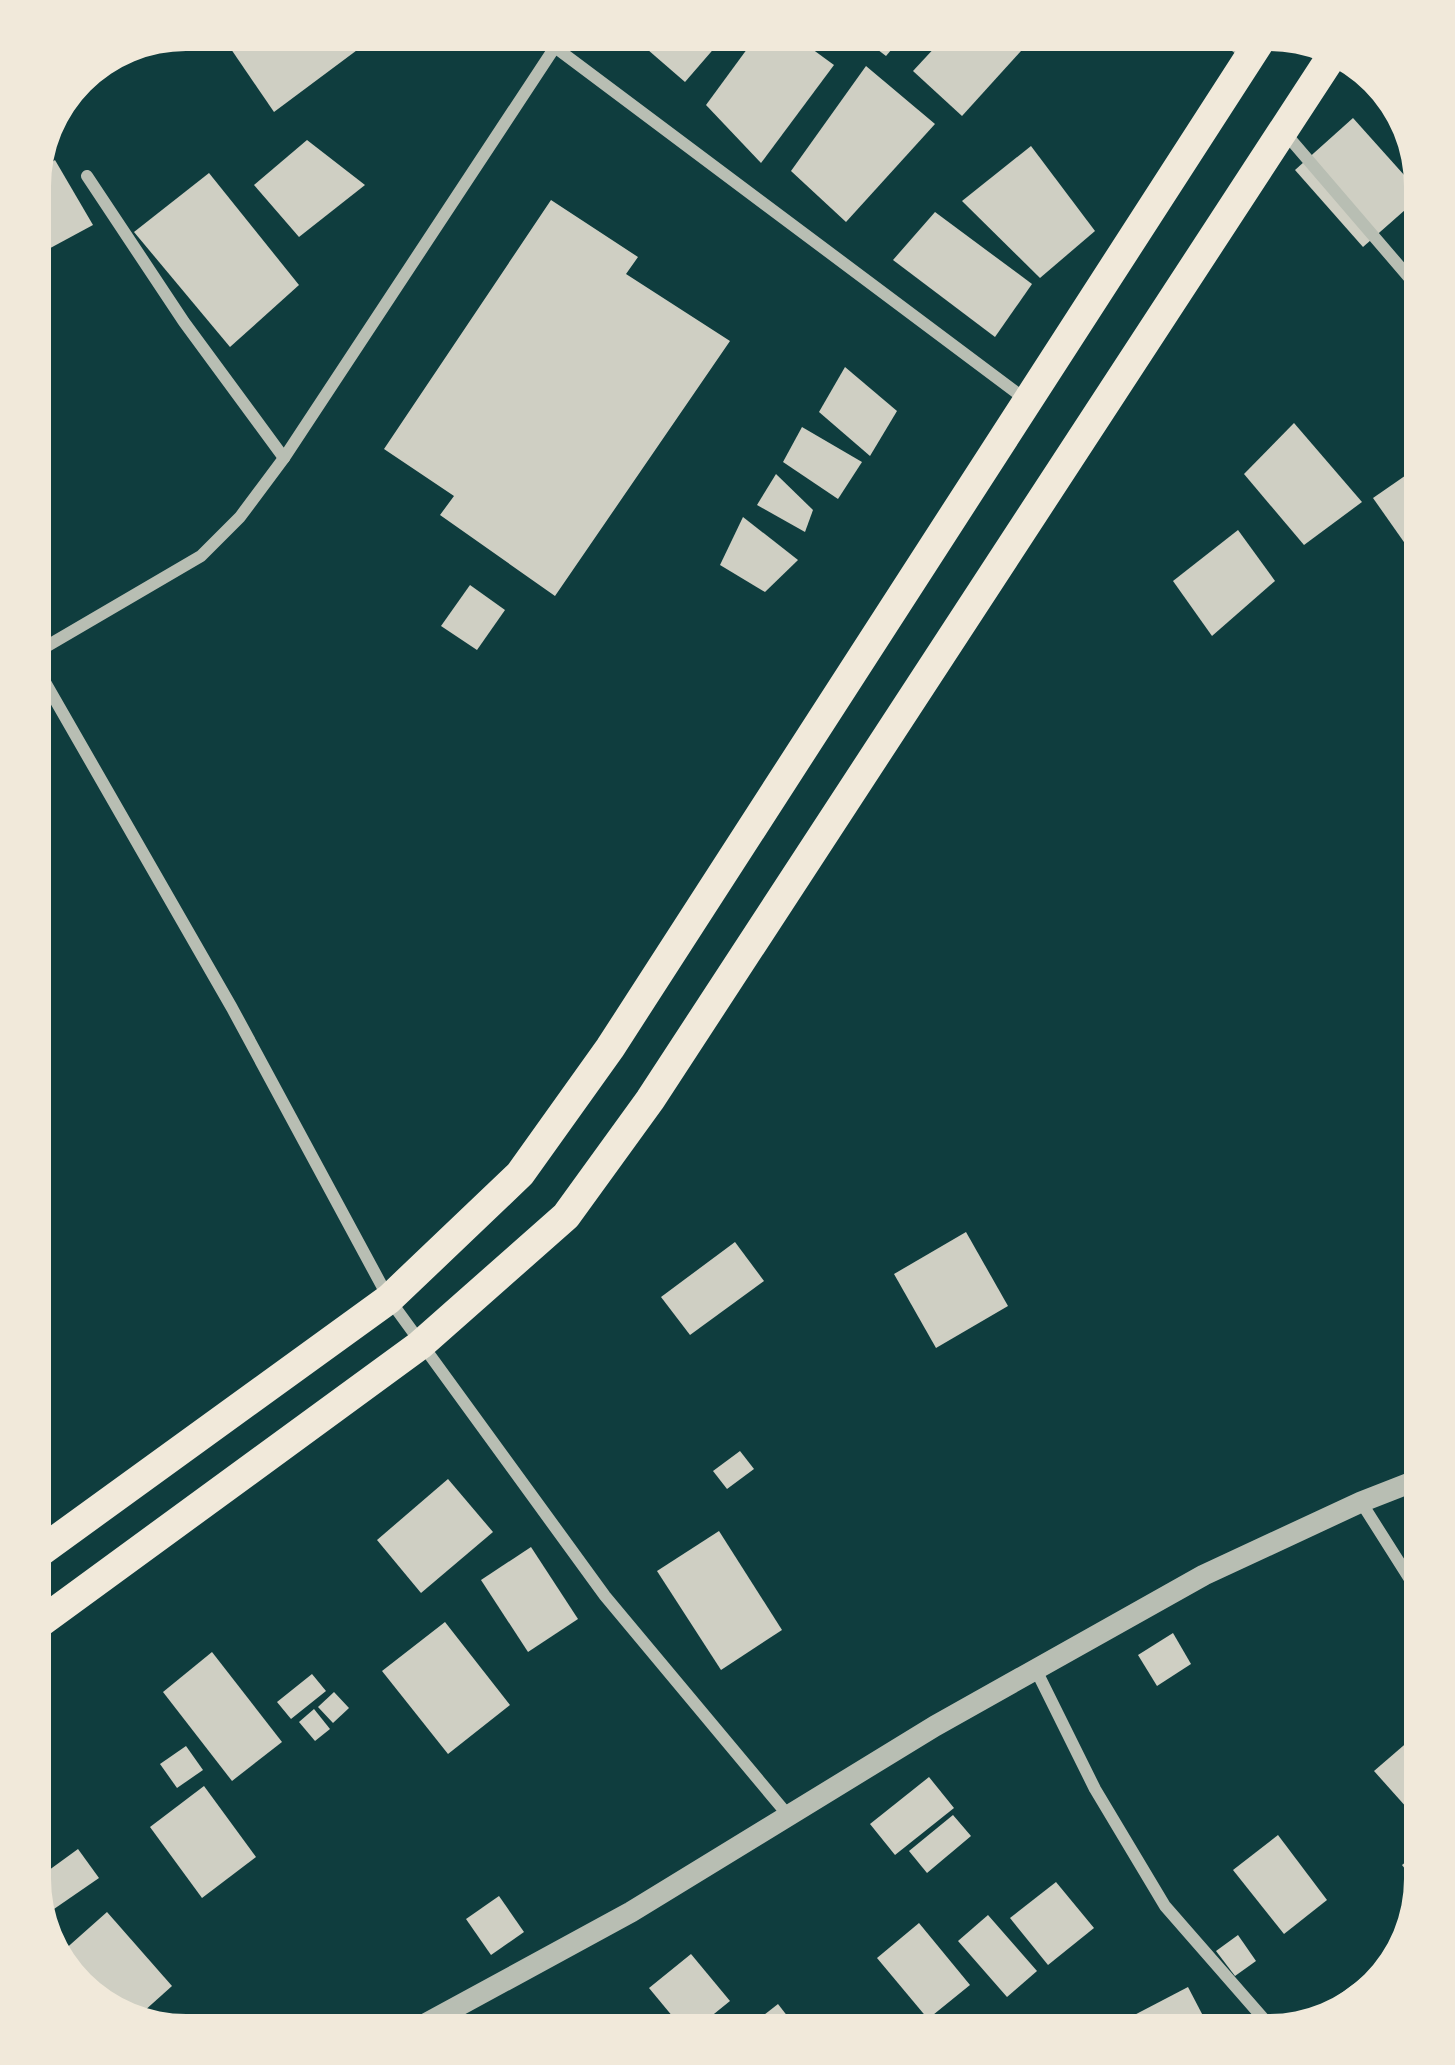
<svg xmlns="http://www.w3.org/2000/svg" width="1455" height="2065" font-family="'IBM Plex Sans',sans-serif">
	<rect width="100%" height="100%" fill="#0f3d3e"/>
	<g fill="#cfcfc3">
		<path d="M218,30H384L274,112Z"/>
		<path d="M625,30H730L685,82Z"/>
		<path d="M761,30H786L834,65L761,163L706,105Z"/>
		<path d="M852,30H908L886,56Z"/>
		<path d="M951,30H1040L962,116L913,71Z"/>
		<path d="M866,66L935,124L846,222L791,171Z"/>
		<path d="M1353,118L1422,195L1363,247L1295,170Z"/>
		<path d="M307,140L365,185L299,237L254,185Z"/>
		<path d="M1031,146L1095,231L1040,278L962,201Z"/>
		<path d="M55,160L93,225L30,259V178Z"/>
		<path d="M209,173L299,285L230,347L134,232Z"/>
		<path d="M551,200L638,257L626,274L730,341L555,596L440,515L454,496L384,449Z"/>
		<path d="M935,212L1032,284L995,337L893,260Z"/>
		<path d="M845,367L897,411L870,456L819,412Z"/>
		<path d="M1294,423L1362,502L1304,545L1244,474Z"/>
		<path d="M802,427L862,462L838,499L783,462Z"/>
		<path d="M1425,462V572L1373,498Z"/>
		<path d="M776,474L813,510L805,532L757,505Z"/>
		<path d="M743,517L798,560L765,592L720,565Z"/>
		<path d="M1238,530L1275,581L1212,636L1173,581Z"/>
		<path d="M470,585L505,610L477,650L441,626Z"/>
		<path d="M966,1232L1008,1306L936,1348L894,1274Z"/>
		<path d="M735,1242L764,1281L690,1335L661,1297Z"/>
		<path d="M740,1451L754,1469L727,1489L713,1471Z"/>
		<path d="M448,1479L493,1532L421,1593L377,1540Z"/>
		<path d="M719,1531L782,1630L721,1670L657,1571Z"/>
		<path d="M531,1547L578,1619L528,1652L481,1580Z"/>
		<path d="M445,1622L510,1705L448,1754L382,1671Z"/>
		<path d="M1173,1633L1191,1664L1157,1686L1138,1655Z"/>
		<path d="M212,1652L282,1742L232,1781L163,1692Z"/>
		<path d="M312,1674L326,1691L291,1719L277,1702Z"/>
		<path d="M334,1692L349,1708L333,1723L318,1707Z"/>
		<path d="M314,1709L330,1729L315,1741L299,1722Z"/>
		<path d="M1425,1727V1810L1416,1818L1374,1771Z"/>
		<path d="M186,1746L203,1770L177,1788L160,1764Z"/>
		<path d="M929,1777L954,1808L895,1855L870,1824Z"/>
		<path d="M204,1786L256,1857L202,1898L150,1827Z"/>
		<path d="M953,1815L971,1836L927,1873L909,1851Z"/>
		<path d="M1278,1835L1327,1900L1284,1934L1233,1870Z"/>
		<path d="M1425,1847V1879L1422,1891L1402,1865Z"/>
		<path d="M78,1849L99,1878L54,1909L34,1881Z"/>
		<path d="M1056,1882L1094,1928L1048,1965L1010,1918Z"/>
		<path d="M499,1896L524,1932L491,1955L466,1919Z"/>
		<path d="M107,1912L172,1986L133,2021L108,2014L53,1960Z"/>
		<path d="M988,1915L1037,1971L1007,1997L958,1941Z"/>
		<path d="M919,1923L970,1985L928,2019L877,1958Z"/>
		<path d="M1238,1935L1256,1961L1235,1976L1216,1951Z"/>
		<path d="M691,1954L730,2001L688,2035L649,1988Z"/>
		<path d="M1386,1960L1392,1969L1348,2013L1336,1997Z"/>
		<path d="M1188,1987L1213,2035H1096Z"/>
		<path d="M778,2004L802,2035H738Z"/>
	</g>
	<g fill="none" stroke-linecap="round" stroke-linejoin="round">
		<path stroke="#b8beb3" stroke-width="9" d="M30,700L50,689"/>
		<g stroke="#b8beb3" stroke-width="12">
			<path d="M532,30L1025,399"/>
			<path d="M1216,30L1249,57"/>
			<path d="M555,47L284,458L240,517L201,556L30,656L232,1008L389,1299L605,1596L787,1814"/>
			<path d="M1285,133L1425,296"/>
			<path d="M87,176L184,322L284,458"/>
			<path d="M1361,1502L1425,1603"/>
			<path d="M1037,1672L1095,1789L1165,1906L1276,2033"/>
		</g>
		<path stroke="#b8beb3" stroke-width="21" d="M405,2035L631,1912L935,1726L1204,1575L1361,1502L1425,1477"/>
		<g stroke="#f1e9da" stroke-width="30">
			<path d="M30,1559L389,1299L520,1174L610,1048L1267,30"/>
			<path d="M30,1630L420,1345L566,1216L650,1100L1337,48"/>
		</g>
	</g>
	<path d="M0 0H1455V2065H0ZM186 51H1269A135 135 0 0 1 1404 186V1879A135 135 0 0 1 1269 2014H186A135 135 0 0 1 51 1879V186A135 135 0 0 1 186 51Z" fill="#f1e9da" fill-rule="evenodd"/>
</svg>
